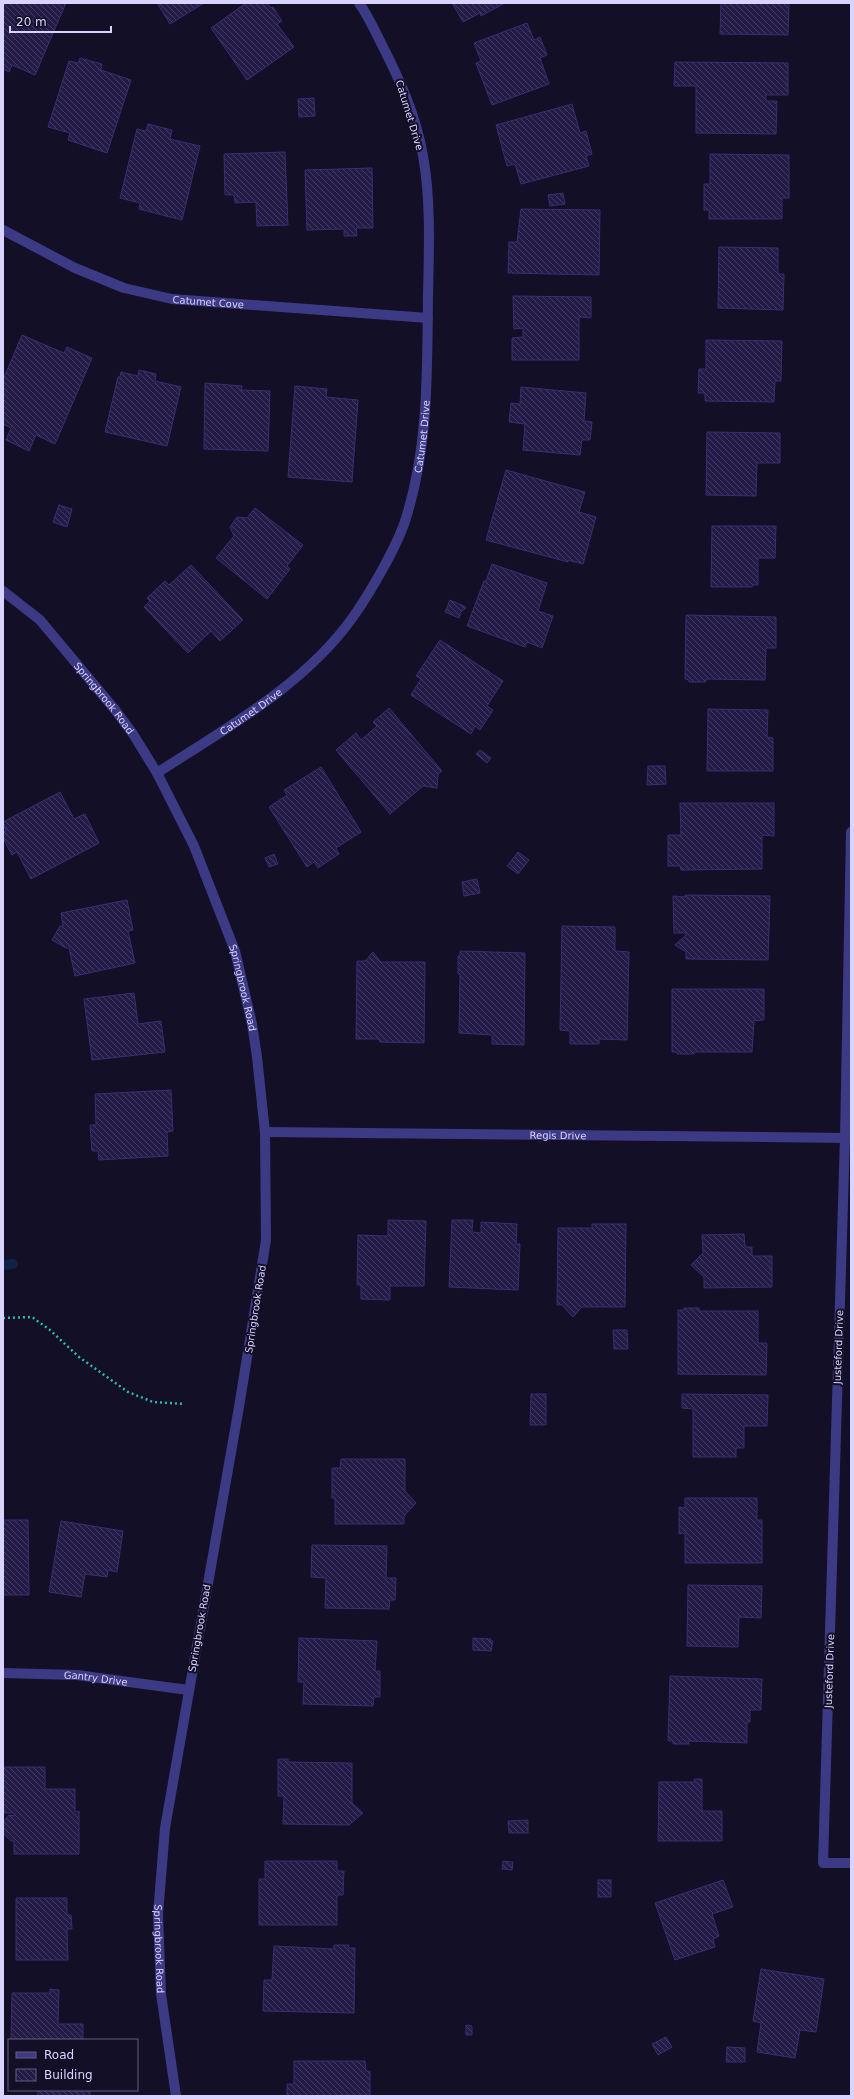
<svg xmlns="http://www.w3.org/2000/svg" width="854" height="2099" font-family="'DejaVu Sans',sans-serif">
	<defs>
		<pattern id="building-back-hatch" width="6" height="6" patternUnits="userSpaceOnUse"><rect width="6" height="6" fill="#241b47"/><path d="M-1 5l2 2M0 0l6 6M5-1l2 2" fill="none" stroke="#433b63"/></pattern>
	</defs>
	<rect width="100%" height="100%" fill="#130f26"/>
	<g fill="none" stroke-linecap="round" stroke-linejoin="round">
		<path stroke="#0c2248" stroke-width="10" d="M3,1265L13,1264"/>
	</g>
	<g fill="url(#building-back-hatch)" stroke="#3b2d73">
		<path d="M3,3H66L35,75L12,65L9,72L3,69Z"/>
		<path d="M157,3H204L170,24Z"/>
		<path d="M246,3H267L271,8L273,7L282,21L277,24L294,47L247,80L211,28Z"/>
		<path d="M452,3H505L481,16L480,13L463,22Z"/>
		<path d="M721,3H789L788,35L720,34Z"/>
		<path d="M527,23L534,40L540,37L547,55L540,58L549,84L492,105L476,63L481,61L474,43Z"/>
		<path d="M80,58L102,64L101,70L131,80L107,153L68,140L70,133L48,127L69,61L78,63Z"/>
		<path d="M675,62L788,63V95H766V101H777L776,134L696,133V86H674Z"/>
		<path d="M314,98L315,116L299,117L298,99Z"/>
		<path d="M572,104L580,133L586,131L592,154L586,156L589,166L521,184L515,164L507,166L496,125Z"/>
		<path d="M148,124L172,130L170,139L200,146L182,220L139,209L140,203L120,198L137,129L146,131Z"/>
		<path d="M285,152L288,225L257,226L256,202L235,203L234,195H225L224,154Z"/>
		<path d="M710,154L789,155V198H782V219H709V210H704V184H710Z"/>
		<path d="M372,168L373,228H356L357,236H344V229L307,230L305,170Z"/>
		<path d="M563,193L565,204L550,206L548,195Z"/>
		<path d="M521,209L600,210L599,275L508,273L509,242H517Z"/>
		<path d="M719,247L778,248V274H784L783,310L718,308Z"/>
		<path d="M513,296L591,297V318L579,317V360H512V338L523,337V328L514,329Z"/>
		<path d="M22,335L64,353L67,347L92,358L55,444L36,435L29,451L6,440L11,428L3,424V380Z"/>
		<path d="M706,340L782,341L781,381H775L774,402L705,401V393H698L699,369H706Z"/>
		<path d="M139,370L156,374L155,381L181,387L167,446L105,432L118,377H120L121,372L138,376Z"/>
		<path d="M205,383L242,386L241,390L270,391L268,451L204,449Z"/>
		<path d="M295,386L327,389L326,397L358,400L352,482L288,477Z"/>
		<path d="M521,387L586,393L584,421L592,422L590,440H582L580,455L523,450L525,424L509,422L511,403L520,404Z"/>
		<path d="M707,432L780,433V463H757L756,496L706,495Z"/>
		<path d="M506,470L585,492L579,512L596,517L583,564L568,560V562L486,540Z"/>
		<path d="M59,505L72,509L67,527L53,522Z"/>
		<path d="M255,508L303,545L287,566L290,569L267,599L216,558L234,536L230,527L237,517L247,518Z"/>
		<path d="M712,526H776L775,558H758V585H753L752,587H711Z"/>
		<path d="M492,564L547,583L538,611L553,616L542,648L527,642L525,647L467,626L484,581H486Z"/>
		<path d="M191,565L243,620L220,641L211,631L188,653L144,607L150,601L147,598L165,581L169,585Z"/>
		<path d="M450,600L466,607L464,610H462L459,618L445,612Z"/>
		<path d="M686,615L776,617V648H766L765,680L706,679V682H689V680L685,679Z"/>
		<path d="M440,640L503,681L487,706L493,710L480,730L475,726L471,734L411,695L421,679L416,676Z"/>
		<path d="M389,708L442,771L438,774L437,788L423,786L390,814L336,750L356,733L361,740L377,726L373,722Z"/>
		<path d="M708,709L768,710L767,737L773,738V771H707Z"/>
		<path d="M480,750L491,758L487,763L476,754Z"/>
		<path d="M648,766H665L666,784L647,785Z"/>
		<path d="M321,767L361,832L336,848L339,854L318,868L314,862L307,867L269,807L287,795L284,790Z"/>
		<path d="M60,792L74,819L85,814L99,843L31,879L17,852L12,855L3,838V832L6,831L3,822Z"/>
		<path d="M680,803H774V836L762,835V869L681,870L680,866H668V835H681Z"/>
		<path d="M518,852L529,860L518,874L507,866Z"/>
		<path d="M274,854L278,864L269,867L265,858Z"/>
		<path d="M477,879L480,893L464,896L462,882Z"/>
		<path d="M685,895L770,896L768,960L686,959V952L675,945L686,935V933H674L673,896L685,897Z"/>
		<path d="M127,900L133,930L128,931L135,963L75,976L69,948H66L52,940L60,926H63L61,913Z"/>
		<path d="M562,926L615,927V951L629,952L627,1040L599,1039V1044H570V1031L560,1030Z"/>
		<path d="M460,951L525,953L524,1045L492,1044V1035L459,1033L460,974H458V956H460Z"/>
		<path d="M373,952L381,962H425L424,1043L380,1042L379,1039H356L357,961H365Z"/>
		<path d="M672,989H764V1020L754,1021L752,1052H694V1054H677V1052H672Z"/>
		<path d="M134,993L138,1024L161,1021L165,1052L92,1060L84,999Z"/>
		<path d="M171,1090L173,1131L167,1132L168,1156L99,1160L98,1151H92L90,1125H96L95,1094Z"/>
		<path d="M388,1220L426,1221L424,1286H390V1300L361,1299V1285H357L358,1235L388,1236Z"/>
		<path d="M452,1220H473L472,1232L481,1233V1222L517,1224L516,1244H520L518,1290L449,1287Z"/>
		<path d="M592,1224H626L625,1307H582L573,1317L562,1305H557L558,1228H592Z"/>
		<path d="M744,1234L745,1247H752V1256H772V1287L704,1288V1277L691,1265L703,1253L702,1235Z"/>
		<path d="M684,1308H699V1311H758V1343H767L766,1375L678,1374V1310H684Z"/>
		<path d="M613,1330H627L628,1349H614Z"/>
		<path d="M531,1394H546V1425H530Z"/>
		<path d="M682,1394L768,1395L767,1426H744V1448H736V1457H693V1409L682,1408Z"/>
		<path d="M341,1459H405V1491L416,1503L404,1516V1524H335V1498H332V1468H340Z"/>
		<path d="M685,1498H757V1520H762V1563H685V1533L679,1534V1507L685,1508Z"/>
		<path d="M3,1520H28L29,1595H3Z"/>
		<path d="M61,1521L123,1531L117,1572L108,1570L107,1577L85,1574L81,1597L49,1592Z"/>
		<path d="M312,1545L387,1546L386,1578H396L395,1600H390L389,1609L325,1608L326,1578L311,1577Z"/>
		<path d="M688,1585L762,1586L761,1618L739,1617L738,1647L687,1646Z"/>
		<path d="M299,1638L377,1641L375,1671H380V1697H374L373,1706L303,1704L304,1682H298Z"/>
		<path d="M473,1638L491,1639L490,1641H493L491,1651L473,1650Z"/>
		<path d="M670,1676L762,1679L761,1710H750V1722H747V1743L688,1741L689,1744H673V1741H668Z"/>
		<path d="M278,1759H288V1762L352,1763V1803L363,1813L349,1825L283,1824L284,1796H278Z"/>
		<path d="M3,1767H45V1789H75V1812L79,1811V1854H14V1841H11L3,1833V1822L9,1815L14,1816V1813H3Z"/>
		<path d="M694,1779H702V1811H722V1841H658L659,1782H695Z"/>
		<path d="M528,1820V1833H509L508,1821Z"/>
		<path d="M265,1861H337V1871H344L343,1895H337V1925H259V1879H265Z"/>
		<path d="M503,1861L513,1862L512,1870L502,1869Z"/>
		<rect x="598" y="1880" width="13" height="17"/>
		<path d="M723,1880L733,1907L712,1914L719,1936L713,1939L715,1947L675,1960L655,1903Z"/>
		<path d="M16,1898H67V1915H71L72,1929H67L68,1960H16Z"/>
		<path d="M334,1945H349L348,1948H355L354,2013L263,2011L264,1980H272L274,1946L334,1949Z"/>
		<path d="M761,1969L824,1979L816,2032L800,2030L795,2058L757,2052L761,2023L753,2021Z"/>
		<path d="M50,1989L59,1990L58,2024H83V2040H11L12,1993H50Z"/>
		<path d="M466,2025L472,2026V2035H466Z"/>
		<path d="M666,2037L672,2047L658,2055L652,2044Z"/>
		<path d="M727,2047L745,2048V2062H726Z"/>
		<path d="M294,2061H365L366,2071H370V2095L287,2096V2084H294Z"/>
		<rect x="38" y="2090" width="52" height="6"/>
	</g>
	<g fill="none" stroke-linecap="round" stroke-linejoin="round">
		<path stroke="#2fb8b0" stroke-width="2.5" stroke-dasharray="2 3" stroke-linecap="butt" d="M3,1318L32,1317L50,1330L79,1357L128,1392L153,1402L185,1404"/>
		<g stroke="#3d3a85" stroke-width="10">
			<path id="s1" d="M3,230L75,268L124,288L172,299L428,318"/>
			<path id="s2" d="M3,591L40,620L116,711L133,734L157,773L194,846L235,951L252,1024L257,1057L265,1132L266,1240L239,1407L165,1828L158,1914L161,1994L176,2096"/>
			<path id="s3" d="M157,773C225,729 306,684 353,617C370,593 398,545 406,518C429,445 427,370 428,295C429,251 431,199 423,156C416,114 398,76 379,39C373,27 367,14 359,3"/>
			<path d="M851,832L845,1137L823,1863H851"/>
			<path id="s4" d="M265,1132L851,1138"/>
			<path id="s5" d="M3,1673L77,1675L188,1690"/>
		</g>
	</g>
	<g text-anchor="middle" stroke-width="4" stroke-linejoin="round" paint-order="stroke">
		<g font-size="10" fill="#d9d4ff" stroke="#130f26">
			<text transform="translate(410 115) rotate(73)" y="4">Catumet Drive</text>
			<text dy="4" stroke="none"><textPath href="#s1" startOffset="220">Catumet Cove</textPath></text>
			<text dy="4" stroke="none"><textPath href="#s3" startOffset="448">Catumet Drive</textPath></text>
			<text dy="4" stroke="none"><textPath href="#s2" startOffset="148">Springbrook Road</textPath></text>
			<text dy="4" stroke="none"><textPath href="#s3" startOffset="112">Catumet Drive</textPath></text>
			<text dy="4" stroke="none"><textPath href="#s2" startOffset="472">Springbrook Road</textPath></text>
			<text dy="4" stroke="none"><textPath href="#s4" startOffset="293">Regis Drive</textPath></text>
			<text transform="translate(255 1309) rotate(-81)" y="4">Springbrook Road</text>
			<text transform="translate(838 1347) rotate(-88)" y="4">Justeford Drive</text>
			<text transform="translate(199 1628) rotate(-80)" y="4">Springbrook Road</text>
			<text transform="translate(829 1671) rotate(-88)" y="4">Justeford Drive</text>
			<text dy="4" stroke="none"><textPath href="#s5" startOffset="93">Gantry Drive</textPath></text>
			<text dy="4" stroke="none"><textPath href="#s2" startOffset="1444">Springbrook Road</textPath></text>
		</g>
	</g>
	<rect width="854" height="2099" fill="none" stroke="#d9d4ff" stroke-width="8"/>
	<rect x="8" y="2039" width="130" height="52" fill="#130f26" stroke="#625e7d"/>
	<rect x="16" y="2052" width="20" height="6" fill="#3d3a85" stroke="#625e7d"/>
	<text x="44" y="2059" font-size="12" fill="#d9d4ff">Road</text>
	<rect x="16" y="2069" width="20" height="12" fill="url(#building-back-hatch)" stroke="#625e7d"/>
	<text x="44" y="2079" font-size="12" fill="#d9d4ff">Building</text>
	<path d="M10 26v6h101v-6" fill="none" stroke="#d9d4ff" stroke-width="2"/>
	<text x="16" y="26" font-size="12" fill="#d9d4ff" stroke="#130f26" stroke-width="3" paint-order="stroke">20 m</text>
</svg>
